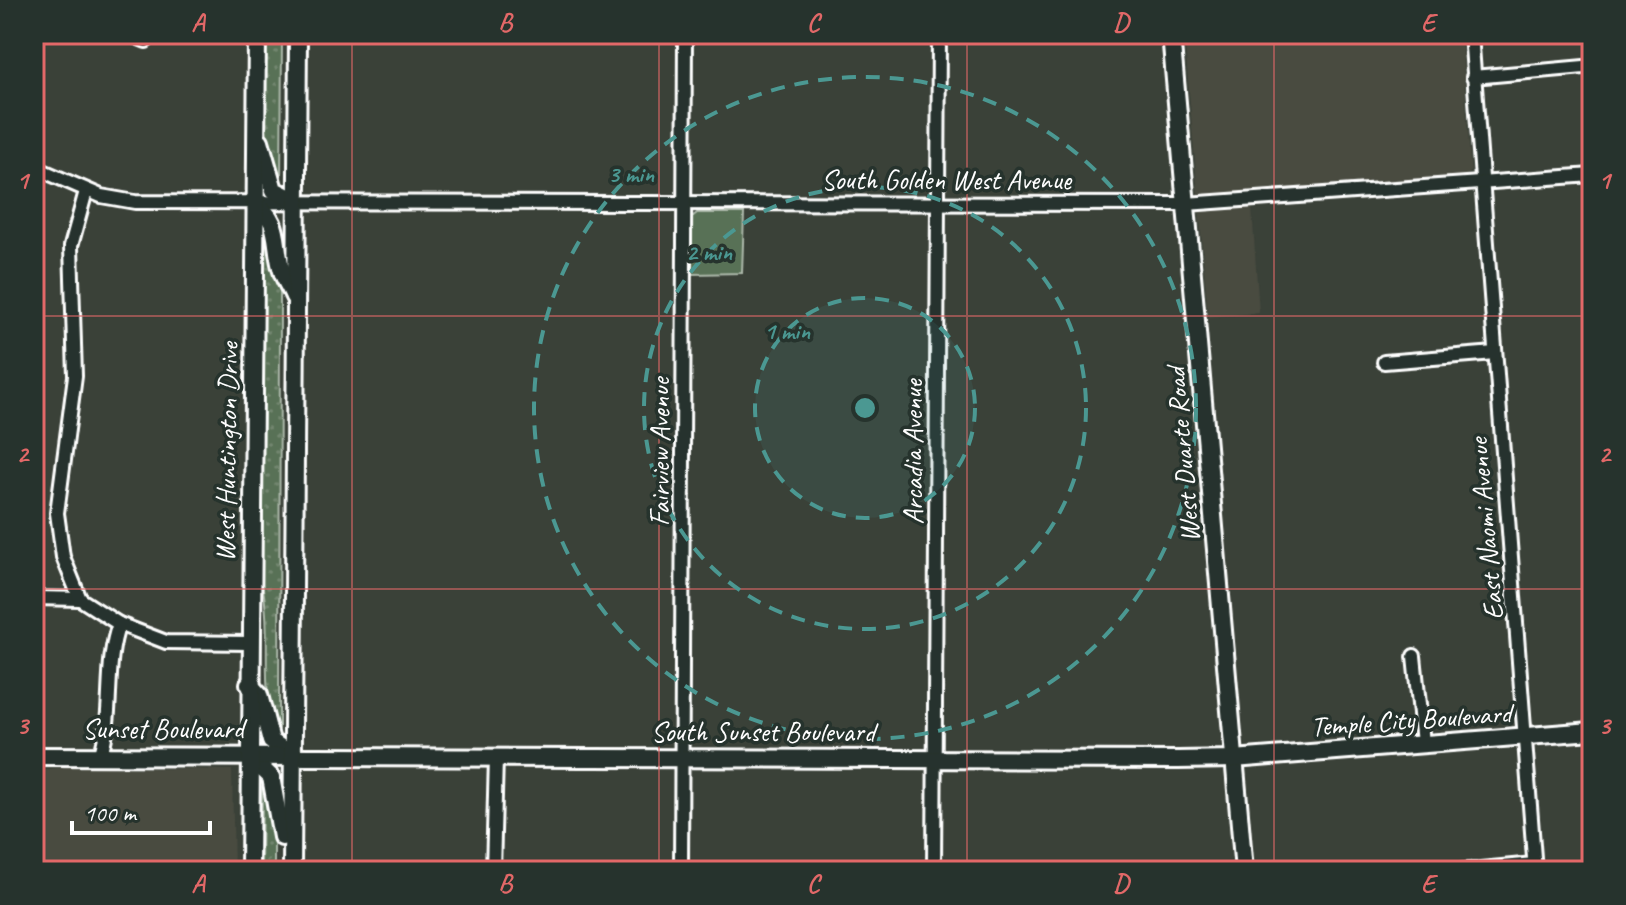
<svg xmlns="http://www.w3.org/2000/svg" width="1626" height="905" font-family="Caveat,sans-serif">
	<defs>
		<pattern id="grass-dots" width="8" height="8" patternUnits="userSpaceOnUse" patternTransform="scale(2)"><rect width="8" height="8" fill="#597156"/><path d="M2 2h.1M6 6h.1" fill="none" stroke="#72866f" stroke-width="1.8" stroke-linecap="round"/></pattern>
	</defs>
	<rect width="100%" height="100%" fill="#3a4138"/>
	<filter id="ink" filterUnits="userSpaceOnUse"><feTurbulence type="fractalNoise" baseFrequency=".0125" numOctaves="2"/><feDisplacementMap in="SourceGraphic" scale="16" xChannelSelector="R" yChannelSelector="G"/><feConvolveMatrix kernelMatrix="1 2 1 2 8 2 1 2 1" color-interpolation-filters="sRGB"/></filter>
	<g filter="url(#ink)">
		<g fill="#484b40">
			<path d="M1184,34H1461L1471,172L1465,177L1251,193L1259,313L1208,317Z"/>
			<path d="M73,766L232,770L234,871H34V771Z"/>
		</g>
		<g fill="url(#grass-dots)" stroke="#acb8aa" stroke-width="2">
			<path d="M263,34H282L281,185C260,136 263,87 263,34Z"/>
			<path d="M263,221H268L280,292L279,729L276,735C259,687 273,634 262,584Z"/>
			<path d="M266,784L274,803V871H261L262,787Z"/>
		</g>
		<path fill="#597156" stroke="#acb8aa" stroke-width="2" d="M697,213H744L742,273L692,274V217Z"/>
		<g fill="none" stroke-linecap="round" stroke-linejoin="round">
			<g stroke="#fff" stroke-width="18">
				<g id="minor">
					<path d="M129,34L146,41"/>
					<path d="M1471,34L1535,871"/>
					<path d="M1473,77L1584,67"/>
					<path d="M34,167L101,196L135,202L1186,204L1592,175"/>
					<path d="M1384,362L1495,353"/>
					<path d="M34,598L80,599L119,624L166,642L250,643"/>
					<path d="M80,599L63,557L57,513L75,376L71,246L86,191"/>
					<path d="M1414,656L1423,743"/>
					<path d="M101,754C114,711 104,665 119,624"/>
					<path d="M493,871L496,757"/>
					<path d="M681,871L685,34"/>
					<path d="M934,871L939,34"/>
					<path d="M1459,871L1534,864"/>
				</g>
			</g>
			<g stroke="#fff" stroke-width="22">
				<g id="major">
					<path d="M1171,34L1244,871"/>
					<path d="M260,141L274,190L298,202"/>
					<path d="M253,201C284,223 272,243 283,274C286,282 291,289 294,297"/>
					<path d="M249,684L259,695L271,741L291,755"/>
					<path d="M248,755L271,777L282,837"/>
					<path d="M34,756L1178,760L1234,759L1592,731"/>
					<path d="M250,871L257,34"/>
					<path d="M292,871L298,34"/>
				</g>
			</g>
			<use href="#minor" stroke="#26332d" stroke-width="12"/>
			<use href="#major" stroke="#26332d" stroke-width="16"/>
		</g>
	</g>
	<path fill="none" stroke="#e26868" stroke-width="2" stroke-opacity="0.55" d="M352,34V871M659,34V871M967,34V871M1274,34V871M34,316H1592M34,589H1592"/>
	<circle cx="865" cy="408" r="110" fill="#4b9892" fill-opacity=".12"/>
	<g fill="none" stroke="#4b9892" stroke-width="4" stroke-dasharray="14 10">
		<circle cx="865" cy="408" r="110"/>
		<circle cx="865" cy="408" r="221"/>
		<circle cx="865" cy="408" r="331"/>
	</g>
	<g text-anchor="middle" stroke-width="7" stroke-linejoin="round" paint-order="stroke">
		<g font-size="28" fill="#fff" stroke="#26332d">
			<text x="946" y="189">South Golden West Avenue</text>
			<text transform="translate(226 452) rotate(-89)" y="10">West Huntington Drive</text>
			<text transform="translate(659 452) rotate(-90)" y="10">Fairview Avenue</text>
			<text transform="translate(912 452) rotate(-90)" y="10">Arcadia Avenue</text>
			<text transform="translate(1182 455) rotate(-95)" y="10">West Duarte Road</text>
			<text transform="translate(1485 529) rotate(-95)" y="10">East Naomi Avenue</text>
			<text transform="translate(1411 719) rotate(-4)" y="10">Temple City Boulevard</text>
			<text x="163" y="738">Sunset Boulevard</text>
			<text x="763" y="741">South Sunset Boulevard</text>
		</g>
	</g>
	<circle cx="865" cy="408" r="12" fill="#4b9892" stroke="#26332d" stroke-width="4"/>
	<g font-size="24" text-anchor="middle" font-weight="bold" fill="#4b9892" stroke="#26332d" stroke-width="7" stroke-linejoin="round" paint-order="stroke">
		<text x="631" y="182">3 min</text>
		<text x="709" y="260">2 min</text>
		<text x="787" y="339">1 min</text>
	</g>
	<rect width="1626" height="905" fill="none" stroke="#26332d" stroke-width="88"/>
	<path d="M72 821v12h138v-12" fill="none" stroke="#ffffff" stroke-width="4"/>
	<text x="84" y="821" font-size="24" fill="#ffffff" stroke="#26332d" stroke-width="6" paint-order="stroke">100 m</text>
	<rect x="44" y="44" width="1538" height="817" fill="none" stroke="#e26868" stroke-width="3"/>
	<g font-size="26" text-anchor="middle" font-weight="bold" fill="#e26868">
		<text x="198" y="31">A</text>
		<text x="505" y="31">B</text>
		<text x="813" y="31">C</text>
		<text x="1121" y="31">D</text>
		<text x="1428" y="31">E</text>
		<text x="22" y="189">1</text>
		<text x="1604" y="189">1</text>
		<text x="22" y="462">2</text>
		<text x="1604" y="462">2</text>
		<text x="22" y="734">3</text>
		<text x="1604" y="734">3</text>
		<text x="198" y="892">A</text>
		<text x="505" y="892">B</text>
		<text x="813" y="892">C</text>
		<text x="1121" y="892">D</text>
		<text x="1428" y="892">E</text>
	</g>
</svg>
